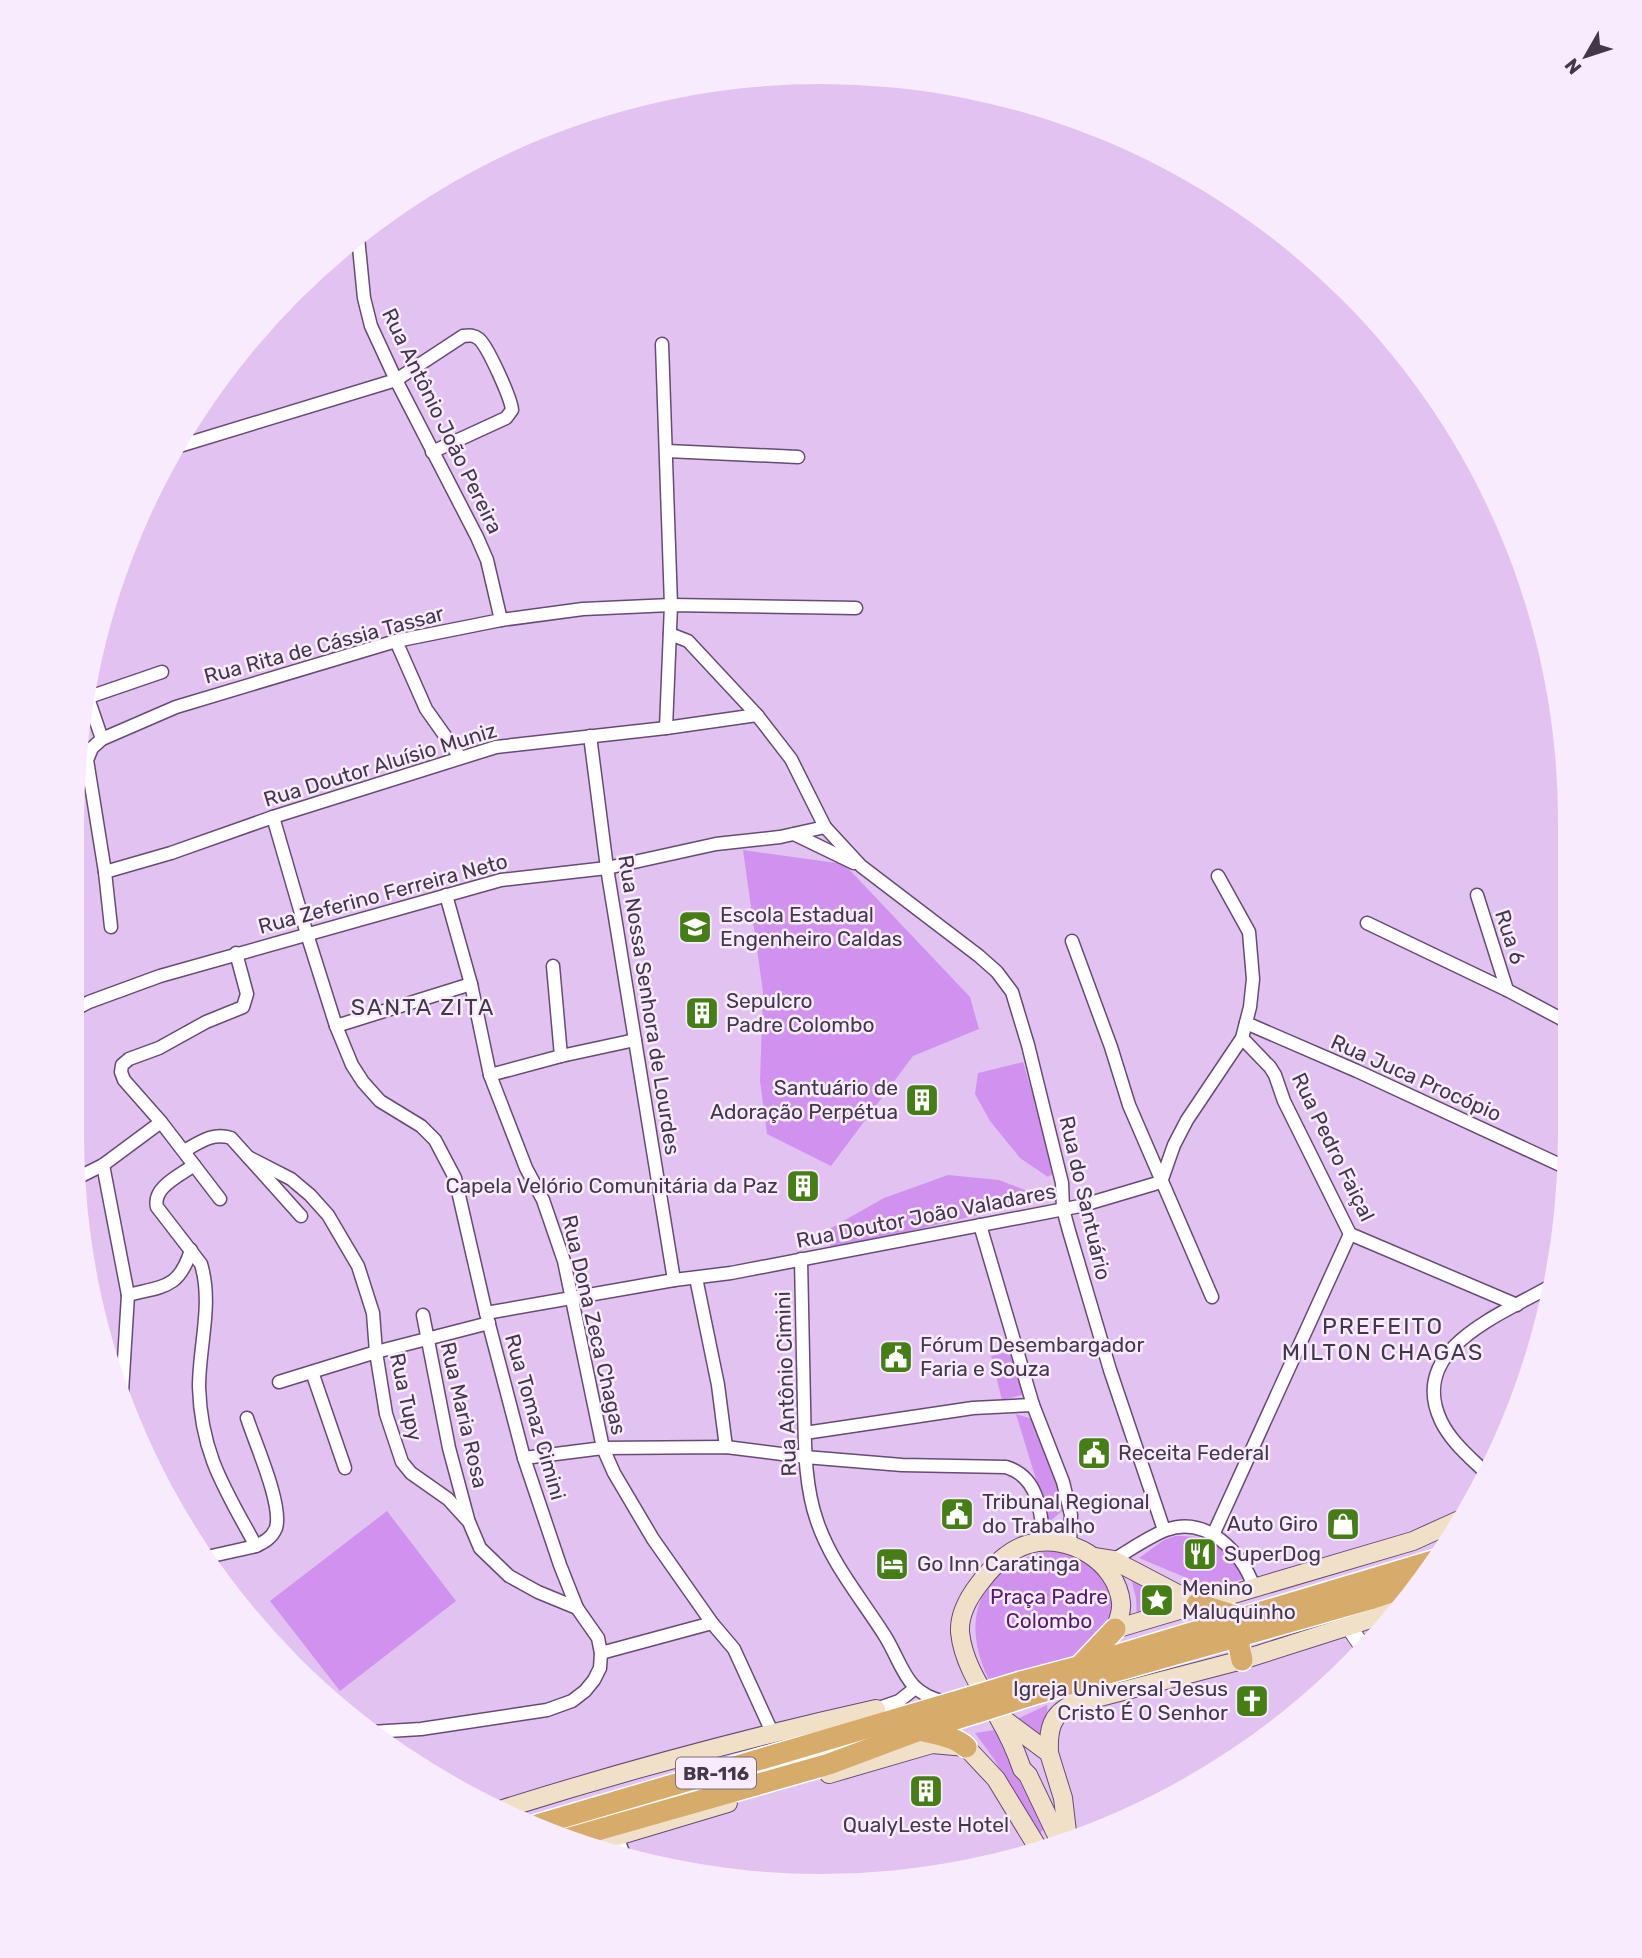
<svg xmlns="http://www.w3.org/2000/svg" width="1642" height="1958" font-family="Rubik,sans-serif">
	<rect width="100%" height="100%" fill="#e1c2f1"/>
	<g fill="#d192ef">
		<path d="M743,850L844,864L970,997L979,1029L913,1056L831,1166L767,1134L760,1081L763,992Z"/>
		<path d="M1023,1062L1056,1172L1048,1177L1020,1158L990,1121L975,1094L978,1073Z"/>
		<path d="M948,1175L999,1180L1030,1192L1033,1202L830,1250L831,1228L884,1198Z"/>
		<path d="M1022,1348L1031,1384L1022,1395L1002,1400L991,1356Z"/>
		<path d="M1016,1414L1039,1421L1066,1502L1062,1511L1049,1522Z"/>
		<path d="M387,1511L456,1601L340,1691L270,1601Z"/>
		<path d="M1175,1536C1219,1536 1222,1544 1246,1578L1213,1589L1139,1558L1164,1540Z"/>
		<path d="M1053,1550L1080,1553L1125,1601L1090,1651L1055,1667L990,1682C957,1617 981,1564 1053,1550Z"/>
		<path d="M1129,1570L1190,1600L1137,1617L1136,1598Z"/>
		<path d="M1047,1705L1048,1721L1039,1738L1013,1721Z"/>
		<path d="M995,1730L1006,1755L1045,1827L1039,1835L994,1759L975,1733Z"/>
	</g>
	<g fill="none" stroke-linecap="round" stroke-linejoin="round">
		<g stroke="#664b73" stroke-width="15">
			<g id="minor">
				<path d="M358,237L364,298L371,326L396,380L477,537L487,560L501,620"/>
				<path d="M662,344L671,605L666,728"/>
				<path d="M176,447L396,380L463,336C470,335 474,335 479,339C488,347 511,398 512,410L506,418L432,452"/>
				<path d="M667,451L798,457"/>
				<path d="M670,634L688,641L757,715L791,759L825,827L861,866L979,956L997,972L1012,992L1028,1045L1062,1183L1063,1209L1069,1231L1110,1370L1164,1530"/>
				<path d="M396,641L426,709L460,757"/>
				<path d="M590,736L607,868L674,1280"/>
				<path d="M102,739L89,701L92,696L162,672"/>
				<path d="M273,817L307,934L336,1026L352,1065L363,1082L380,1101L421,1126L435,1140L455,1178L486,1313L524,1458L560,1565L577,1608L598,1638L601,1653L600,1668L594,1680L585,1691L572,1701L547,1710L421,1729L371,1732"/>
				<path d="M794,834L854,863"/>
				<path d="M105,872L171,853L273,817L496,747L666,728L757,715"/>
				<path d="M446,895L471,984L490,1075L526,1168L543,1200L564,1261L603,1448L614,1473L653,1539L712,1623L734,1649L772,1732"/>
				<path d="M1477,895L1507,990"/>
				<path d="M1367,923L1507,990L1569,1023"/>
				<path d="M111,927L105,872L87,760L92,748L102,739L176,707L396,641L501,620L583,609L671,605L856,608"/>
				<path d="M1072,941L1111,1047L1129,1105L1212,1297"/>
				<path d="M553,966L561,1056"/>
				<path d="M74,1010L89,1002L160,976L501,880L607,868L716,844L780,837L825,827"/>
				<path d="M1246,1023L1357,1071L1569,1169"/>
				<path d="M336,1026L471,984"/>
				<path d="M1242,1038L1270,1067L1275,1075L1284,1101L1350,1234L1517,1305"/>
				<path d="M490,1075L561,1056L635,1040"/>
				<path d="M184,1151C200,1142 213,1132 231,1138L301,1216"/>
				<path d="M248,1157L291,1179L310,1195L328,1215L358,1266L373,1313L376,1352L386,1414L402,1462L411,1473L448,1499L469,1522L480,1548L509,1576L538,1592L577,1608"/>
				<path d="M103,1165L128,1295"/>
				<path d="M194,1165C181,1175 152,1187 157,1207L201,1264C213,1304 199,1346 199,1387C201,1454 225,1489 256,1546L207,1557"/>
				<path d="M77,1178L103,1165L161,1122"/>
				<path d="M1161,1182L1174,1145L1187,1120L1242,1038L1250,1007L1253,979L1249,932L1218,876"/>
				<path d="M220,1199L161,1122L124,1080L121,1072L122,1065L129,1059L159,1048L206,1022L243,1007L247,994L236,953"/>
				<path d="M980,1225L1033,1405L1063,1482L1071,1515L1070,1544"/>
				<path d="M801,1259C802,1308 803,1356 804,1404C805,1442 804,1484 817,1521C831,1563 861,1598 885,1636C904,1667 905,1694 946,1702"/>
				<path d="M696,1278L718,1385L726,1447"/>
				<path d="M486,1313L674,1280L731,1273L1080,1206L1161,1182"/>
				<path d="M423,1315L449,1448L468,1519"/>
				<path d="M312,1372L345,1468"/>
				<path d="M279,1382L376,1352L489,1323"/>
				<path d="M122,1392L128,1295C163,1286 179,1289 191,1250"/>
				<path d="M247,1418C255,1443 283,1505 276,1528C272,1538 264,1542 256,1546"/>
				<path d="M805,1433L973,1408L1033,1405"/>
				<path d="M524,1458L603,1448L726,1447L805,1457L902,1465L1006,1467C1039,1477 1041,1512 1044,1542"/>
				<path d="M1487,1474C1471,1458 1451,1442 1441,1421C1407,1349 1500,1315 1549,1287"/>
				<path d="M1213,1535L1350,1234"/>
				<path d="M1113,1560C1130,1550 1148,1537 1166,1530C1207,1515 1242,1553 1254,1587"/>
				<path d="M601,1653L712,1623"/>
				<path d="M876,1709L899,1701L914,1689"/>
				<path d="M617,1836L624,1855"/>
			</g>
		</g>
		<g stroke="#664b73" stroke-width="18">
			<path id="tertiary" d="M1349,1627L1364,1649"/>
		</g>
		<g stroke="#664b73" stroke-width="20">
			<g id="secondary">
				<path d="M1094,1557L1113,1560L1197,1604"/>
				<path d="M1115,1629L1413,1541L1466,1517"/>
				<path d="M998,1715L1049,1753L1063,1798L1068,1840"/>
				<path d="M1049,1753C1048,1730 1051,1714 1073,1704L1242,1660L1399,1610"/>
				<path d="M829,1774L932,1744L966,1747L996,1779L1038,1848"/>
				<path d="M503,1809C627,1770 750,1737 876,1709"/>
				<path d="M1060,1842L1028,1775L1022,1769C1016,1751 1007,1732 997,1715C982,1690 963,1663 960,1632C959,1615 969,1597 979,1584C991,1568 1009,1549 1029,1544C1068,1533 1117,1561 1121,1603C1122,1612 1118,1621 1115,1629"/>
				<path d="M581,1847L728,1803"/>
			</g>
		</g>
		<g stroke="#fff" stroke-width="24">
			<g id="trunk">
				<path d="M1197,1604L1242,1618"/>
				<path d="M1237,1637L1242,1660"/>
				<path d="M1080,1666L1115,1629"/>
				<path d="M1021,1682L1078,1667L1436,1560"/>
				<path d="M1031,1695L1370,1599L1418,1583"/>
				<path d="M920,1730C935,1734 954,1736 966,1747"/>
				<path d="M537,1825L968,1698"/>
				<path d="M566,1839L829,1764L920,1730L978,1712"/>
			</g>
		</g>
		<use href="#minor" stroke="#fff" stroke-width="12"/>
		<use href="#tertiary" stroke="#fff" stroke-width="16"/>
		<use href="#secondary" stroke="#f0e0c7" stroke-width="18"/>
		<use href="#trunk" stroke="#d7ab6a" stroke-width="21"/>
		<g stroke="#fff" stroke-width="24" stroke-linecap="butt">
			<g id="trunk-bridge">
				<path d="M968,1698L1021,1682"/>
				<path d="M978,1712L1031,1695"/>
			</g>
		</g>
		<use href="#trunk-bridge" stroke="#d7ab6a" stroke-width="21"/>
	</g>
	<defs>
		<g id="school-square" transform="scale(1.75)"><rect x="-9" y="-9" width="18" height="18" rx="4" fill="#467e16" stroke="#f8ebfe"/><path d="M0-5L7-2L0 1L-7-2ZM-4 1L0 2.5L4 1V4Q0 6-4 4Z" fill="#fff"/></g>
		<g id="building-square" transform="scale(1.75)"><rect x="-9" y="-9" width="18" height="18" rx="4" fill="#467e16" stroke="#f8ebfe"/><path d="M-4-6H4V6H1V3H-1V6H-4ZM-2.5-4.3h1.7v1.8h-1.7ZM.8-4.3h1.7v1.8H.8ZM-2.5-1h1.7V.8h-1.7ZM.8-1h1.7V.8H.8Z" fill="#fff"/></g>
		<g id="civic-square" transform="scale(1.75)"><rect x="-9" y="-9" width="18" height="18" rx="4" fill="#467e16" stroke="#f8ebfe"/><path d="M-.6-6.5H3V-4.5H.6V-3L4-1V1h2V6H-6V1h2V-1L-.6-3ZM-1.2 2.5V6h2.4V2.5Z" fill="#fff"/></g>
		<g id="shop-square" transform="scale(1.75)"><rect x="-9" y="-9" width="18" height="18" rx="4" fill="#467e16" stroke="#f8ebfe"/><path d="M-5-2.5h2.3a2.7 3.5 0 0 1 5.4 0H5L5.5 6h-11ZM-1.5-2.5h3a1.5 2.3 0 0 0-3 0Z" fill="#fff"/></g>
		<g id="restaurant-square" transform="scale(1.75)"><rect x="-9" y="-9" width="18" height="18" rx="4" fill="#467e16" stroke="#f8ebfe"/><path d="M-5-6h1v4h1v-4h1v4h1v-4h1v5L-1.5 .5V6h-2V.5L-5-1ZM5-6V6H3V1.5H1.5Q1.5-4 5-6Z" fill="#fff"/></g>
		<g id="hotel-square" transform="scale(1.75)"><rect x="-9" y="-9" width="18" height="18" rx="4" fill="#467e16" stroke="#f8ebfe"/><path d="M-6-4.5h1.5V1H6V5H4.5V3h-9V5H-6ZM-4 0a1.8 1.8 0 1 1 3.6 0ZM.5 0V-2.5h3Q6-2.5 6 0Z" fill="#fff"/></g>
		<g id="sight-square" transform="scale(1.75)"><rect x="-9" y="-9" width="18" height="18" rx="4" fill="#467e16" stroke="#f8ebfe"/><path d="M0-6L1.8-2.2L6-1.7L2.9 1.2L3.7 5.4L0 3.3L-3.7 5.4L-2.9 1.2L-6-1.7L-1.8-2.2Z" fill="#fff"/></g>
		<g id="church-square" transform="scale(1.75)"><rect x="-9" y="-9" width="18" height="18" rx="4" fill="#467e16" stroke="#f8ebfe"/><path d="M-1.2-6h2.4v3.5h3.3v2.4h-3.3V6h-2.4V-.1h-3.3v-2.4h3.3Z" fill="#fff"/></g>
	</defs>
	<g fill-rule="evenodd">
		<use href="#school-square" x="695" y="927"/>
		<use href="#building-square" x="702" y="1013"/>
		<use href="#building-square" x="922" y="1100"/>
		<use href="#building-square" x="803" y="1186"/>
		<use href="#civic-square" x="896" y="1357"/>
		<use href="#civic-square" x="1094" y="1453"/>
		<use href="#civic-square" x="957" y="1514"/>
		<use href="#shop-square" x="1343" y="1524"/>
		<use href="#restaurant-square" x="1200" y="1554"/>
		<use href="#hotel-square" x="892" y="1564"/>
		<use href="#sight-square" x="1157" y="1600"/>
		<use href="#church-square" x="1252" y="1701"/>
		<use href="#building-square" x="926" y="1791"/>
	</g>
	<g text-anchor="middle" stroke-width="5" stroke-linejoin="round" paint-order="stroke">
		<rect fill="#f8ebfe" stroke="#796d80" stroke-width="2" x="676" y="1757.5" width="80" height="31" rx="5"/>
		<g font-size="19" font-weight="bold" fill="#43374a">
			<text x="716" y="1780">BR-116</text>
		</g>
		<g font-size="21" fill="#43374a" stroke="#f8ebfe">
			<text transform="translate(442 421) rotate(64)" y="7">Rua Antônio João Pereira</text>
			<text transform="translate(324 645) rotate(-15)" y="7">Rua Rita de Cássia Tassar</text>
			<text transform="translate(380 765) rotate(-17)" y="7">Rua Doutor Aluísio Muniz</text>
			<text transform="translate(383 894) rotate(-15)" y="7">Rua Zeferino Ferreira Neto</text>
			<text transform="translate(1510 937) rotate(72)" y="7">Rua 6</text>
			<text transform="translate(649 1005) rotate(81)" y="7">Rua Nossa Senhora de Lourdes</text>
			<text transform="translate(1416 1078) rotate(24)" y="7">Rua Juca Procópio</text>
			<text transform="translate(1333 1147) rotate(64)" y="7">Rua Pedro Faiçal</text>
			<text transform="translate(1085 1198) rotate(77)" y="7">Rua do Santuário</text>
			<text transform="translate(926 1216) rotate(-11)" y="7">Rua Doutor João Valadares</text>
			<text transform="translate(594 1325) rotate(77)" y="7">Rua Dona Zeca Chagas</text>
			<text transform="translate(786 1384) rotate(-92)" y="7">Rua Antônio Cimini</text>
			<text transform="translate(406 1397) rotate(78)" y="7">Rua Tupy</text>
			<text transform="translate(464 1415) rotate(77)" y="7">Rua Maria Rosa</text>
			<text transform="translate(535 1417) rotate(74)" y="7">Rua Tomaz Cimini</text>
		</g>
		<g font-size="21" fill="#43374a" stroke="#f8ebfe" text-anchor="start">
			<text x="720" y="922">Escola Estadual<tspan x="720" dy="24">Engenheiro Caldas</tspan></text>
			<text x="726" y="1008">Sepulcro<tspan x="726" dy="24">Padre Colombo</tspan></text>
			<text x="898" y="1095" text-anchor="end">Santuário de<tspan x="898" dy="24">Adoração Perpétua</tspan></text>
			<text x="778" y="1193" text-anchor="end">Capela Velório Comunitária da Paz</text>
			<text x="920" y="1352">Fórum Desembargador<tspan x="920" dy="24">Faria e Souza</tspan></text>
			<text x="1118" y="1460">Receita Federal</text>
			<text x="982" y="1509">Tribunal Regional<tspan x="982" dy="24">do Trabalho</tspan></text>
			<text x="1318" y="1531" text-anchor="end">Auto Giro</text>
			<text x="1224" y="1561">SuperDog</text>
			<text x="917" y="1571">Go Inn Caratinga</text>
			<text x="1182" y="1595">Menino<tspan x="1182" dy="24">Maluquinho</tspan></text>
			<text x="1228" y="1696" text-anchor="end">Igreja Universal Jesus<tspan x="1228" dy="24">Cristo É O Senhor</tspan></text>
			<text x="926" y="1832" text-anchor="middle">QualyLeste Hotel</text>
		</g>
		<g font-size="21" fill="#571870" stroke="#f8ebfe">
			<text x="1049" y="1604">Praça Padre<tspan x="1049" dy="24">Colombo</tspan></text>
		</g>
		<g font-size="23" letter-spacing="2" fill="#43374a" stroke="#f8ebfe">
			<text x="423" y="1015">SANTA ZITA</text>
			<text x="1383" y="1334">PREFEITO<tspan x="1383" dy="26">MILTON CHAGAS</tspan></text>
		</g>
	</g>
	<path d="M0 0H1642V1958H0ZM821 84H821A737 737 0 0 1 1558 821V1137A737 737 0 0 1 821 1874H821A737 737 0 0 1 84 1137V821A737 737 0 0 1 821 84Z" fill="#f8ebfe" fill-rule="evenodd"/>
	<g transform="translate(1586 56) rotate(231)" stroke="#f8ebfe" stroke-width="5" paint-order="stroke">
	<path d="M0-5L12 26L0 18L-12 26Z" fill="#43374a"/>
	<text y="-10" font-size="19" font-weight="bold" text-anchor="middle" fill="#43374a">N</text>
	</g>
</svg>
